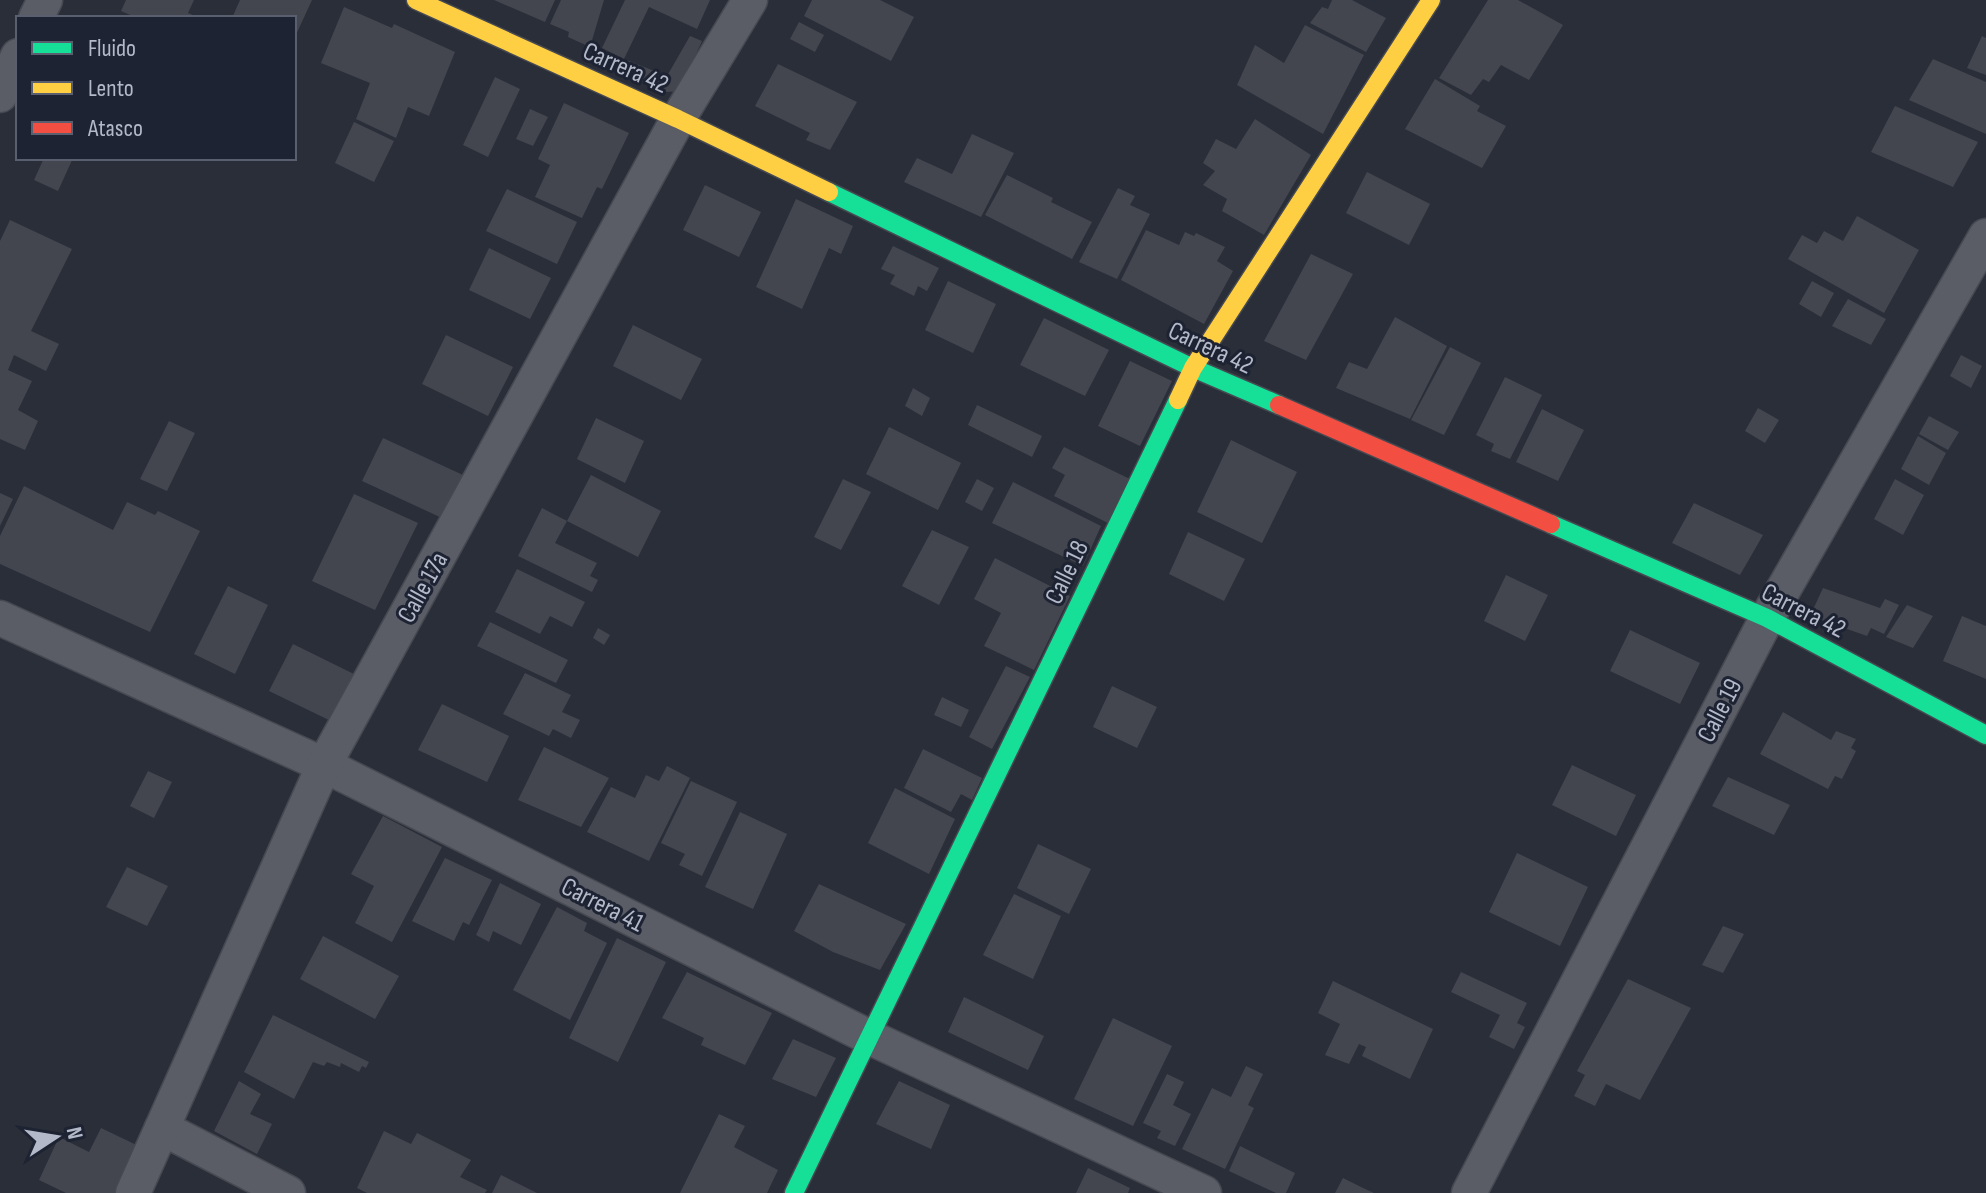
<svg xmlns="http://www.w3.org/2000/svg" width="1986" height="1193" font-family="'Sofia Sans Condensed',sans-serif">
	<rect width="100%" height="100%" fill="#2a2e38"/>
	<g fill="#43464f">
		<path d="M126,0H194L188,13L200,18H137L121,11Z"/>
		<path d="M240,0H312L294,39V18H232Z"/>
		<path d="M494,0H555L545,22Z"/>
		<path d="M561,0H604L590,47L568,37L569,32L550,24Z"/>
		<path d="M625,0H710L697,29L649,7L624,59L602,48Z"/>
		<path d="M812,0H880L914,17L891,61L804,16Z"/>
		<path d="M1332,0H1352L1386,18L1366,52L1310,23L1322,7L1328,9Z"/>
		<path d="M1488,0H1518L1563,25L1529,80L1501,65L1489,82L1483,79L1471,95L1439,78Z"/>
		<path d="M344,7L392,28L394,24L455,52L429,116L408,107L396,138L356,119L370,83L321,63Z"/>
		<path d="M799,22L824,35L815,52L790,39Z"/>
		<path d="M1305,25L1364,55L1323,134L1237,85L1255,45L1284,63Z"/>
		<path d="M690,36L702,41L679,91L667,92L620,73L624,59L667,76Z"/>
		<path d="M1982,36L1986,38V75L1967,68Z"/>
		<path d="M1933,59L1986,82V134L1909,100Z"/>
		<path d="M778,64L857,102L830,150L806,140L810,133L755,106Z"/>
		<path d="M495,77L520,89L488,157L463,145Z"/>
		<path d="M1435,79L1480,106L1477,111L1506,126L1482,168L1405,129Z"/>
		<path d="M564,103L629,133L602,189L597,187L582,218L535,197L550,165L538,159Z"/>
		<path d="M1895,106L1978,142L1953,187L1871,152Z"/>
		<path d="M530,109L548,117L533,146L516,139Z"/>
		<path d="M1255,119L1311,155L1264,235L1222,211L1227,199L1203,185L1215,171L1203,163L1216,139L1236,149Z"/>
		<path d="M354,122L394,141L374,182L335,163Z"/>
		<path d="M972,134L1014,153L981,217L904,182L917,158L952,174Z"/>
		<path d="M44,158H73L58,191L34,180Z"/>
		<path d="M1367,172L1430,204L1409,245L1346,213Z"/>
		<path d="M1007,175L1053,198L1051,202L1092,222L1072,259L985,215Z"/>
		<path d="M705,185L761,212L739,257L683,230Z"/>
		<path d="M1118,188L1135,196L1130,205L1150,214L1117,279L1079,262Z"/>
		<path d="M507,189L577,222L557,264L486,231Z"/>
		<path d="M796,199L853,226L841,254L829,248L802,309L756,287Z"/>
		<path d="M1857,216L1919,250L1884,313L1788,259L1802,235L1817,243L1824,231L1843,241Z"/>
		<path d="M10,220L72,249L31,331L59,344L46,371L14,355L8,370L32,381L18,410L38,421L25,450L0,439V241Z"/>
		<path d="M1146,230L1179,245L1185,232L1194,236L1196,233L1225,247L1217,261L1233,271L1204,324L1121,280Z"/>
		<path d="M893,246L939,268L927,291L918,286L914,296L890,284L895,275L881,269Z"/>
		<path d="M489,248L551,278L530,319L469,290Z"/>
		<path d="M1311,254L1353,274L1306,360L1264,341Z"/>
		<path d="M948,281L996,304L973,353L925,330Z"/>
		<path d="M1812,281L1834,293L1821,317L1799,304Z"/>
		<path d="M1848,299L1886,319L1871,345L1832,326Z"/>
		<path d="M1395,317L1447,346L1410,419L1336,388L1349,362L1367,369Z"/>
		<path d="M1044,318L1109,350L1085,396L1020,365Z"/>
		<path d="M633,325L702,359L681,400L613,366Z"/>
		<path d="M446,335L513,367L488,416L422,384Z"/>
		<path d="M1450,347L1481,363L1444,435L1411,420Z"/>
		<path d="M1961,355L1982,366L1971,388L1950,376Z"/>
		<path d="M1130,361L1172,381L1140,446L1098,426Z"/>
		<path d="M1505,377L1542,395L1510,459L1491,451L1494,444L1476,435Z"/>
		<path d="M913,388L930,398L922,416L905,406Z"/>
		<path d="M977,405L1042,436L1032,457L968,425Z"/>
		<path d="M1758,408L1779,420L1765,443L1745,431Z"/>
		<path d="M1542,409L1584,430L1558,481L1516,462Z"/>
		<path d="M1929,416L1959,432L1948,450L1919,434Z"/>
		<path d="M596,418L644,441L625,483L577,459Z"/>
		<path d="M169,421L195,433L167,491L140,479Z"/>
		<path d="M889,427L961,463L938,510L866,474Z"/>
		<path d="M1918,436L1946,453L1929,485L1901,469Z"/>
		<path d="M383,438L463,475L442,518L362,481Z"/>
		<path d="M1231,440L1297,472L1262,543L1197,512Z"/>
		<path d="M1064,447L1132,480L1110,524L1054,496L1065,475L1052,468Z"/>
		<path d="M591,475L661,511L638,557L567,521L555,543L597,563L590,576L598,580L592,592L518,556L542,508L567,521Z"/>
		<path d="M843,479L871,492L841,550L814,537Z"/>
		<path d="M977,479L994,488L982,511L965,502Z"/>
		<path d="M1895,479L1924,495L1903,535L1874,519Z"/>
		<path d="M1013,482L1101,526L1083,566L992,523Z"/>
		<path d="M24,486L113,530L127,502L155,515L158,511L200,531L150,632L0,564V536Z"/>
		<path d="M0,493L13,499L0,526Z"/>
		<path d="M354,494L418,523L375,610L312,581Z"/>
		<path d="M1694,503L1763,535L1740,575L1672,543Z"/>
		<path d="M932,530L969,547L939,605L902,586Z"/>
		<path d="M1188,532L1245,559L1224,601L1169,574Z"/>
		<path d="M995,558L1070,596L1034,670L984,646L1001,613L974,599Z"/>
		<path d="M517,569L585,602L572,627L550,616L540,634L495,612Z"/>
		<path d="M1506,575L1548,595L1525,641L1484,621Z"/>
		<path d="M228,586L268,605L235,674L194,654Z"/>
		<path d="M1823,588L1880,608L1885,599L1899,605L1884,634L1871,628L1867,636L1810,616Z"/>
		<path d="M1907,605L1933,616L1913,648L1886,637Z"/>
		<path d="M1962,616L1986,626V679L1943,661Z"/>
		<path d="M490,622L568,660L556,683L477,646Z"/>
		<path d="M598,628L610,635L604,645L593,638Z"/>
		<path d="M1630,630L1700,663L1680,704L1610,671Z"/>
		<path d="M293,644L358,676L335,723L269,691Z"/>
		<path d="M1006,666L1030,677L992,749L969,737Z"/>
		<path d="M525,673L571,695L562,712L580,720L571,738L553,729L549,736L503,714Z"/>
		<path d="M1112,686L1157,707L1137,748L1093,727Z"/>
		<path d="M942,697L969,710L961,727L934,715Z"/>
		<path d="M442,704L509,736L487,782L418,750Z"/>
		<path d="M1783,712L1831,740L1836,731L1856,739L1851,748L1856,751L1842,779L1835,776L1828,789L1760,754Z"/>
		<path d="M544,747L609,778L581,827L518,800Z"/>
		<path d="M923,749L982,778L972,800L961,794L951,812L904,788Z"/>
		<path d="M1572,765L1636,795L1616,836L1552,805Z"/>
		<path d="M667,766L690,778L649,861L587,832L611,787L635,798L646,775L659,781Z"/>
		<path d="M148,771L172,782L154,818L130,806Z"/>
		<path d="M1728,777L1790,805L1774,835L1712,806Z"/>
		<path d="M691,781L737,802L702,876L679,865L685,854L661,843Z"/>
		<path d="M895,788L955,819L929,874L868,843Z"/>
		<path d="M740,812L787,834L753,909L705,887Z"/>
		<path d="M383,816L442,847L392,942L355,923L374,886L351,874Z"/>
		<path d="M1038,844L1091,869L1069,914L1017,888Z"/>
		<path d="M1517,853L1588,887L1560,946L1489,912Z"/>
		<path d="M445,858L492,880L469,925L463,922L454,941L412,921Z"/>
		<path d="M127,867L168,886L147,926L106,907Z"/>
		<path d="M500,883L541,904L521,945L493,931L489,942L476,935Z"/>
		<path d="M819,884L906,924L880,970L833,952L794,931Z"/>
		<path d="M1014,894L1061,916L1033,979L983,955Z"/>
		<path d="M557,907L587,923L584,931L607,943L570,1020L513,990Z"/>
		<path d="M1723,926L1744,934L1723,973L1702,965Z"/>
		<path d="M323,936L399,976L375,1019L300,979Z"/>
		<path d="M617,938L666,962L618,1062L569,1038Z"/>
		<path d="M687,972L772,1013L745,1065L701,1045L704,1038L662,1018Z"/>
		<path d="M1461,972L1527,1003L1517,1023L1525,1027L1514,1049L1489,1037L1500,1015L1451,992Z"/>
		<path d="M1628,979L1691,1008L1640,1100L1606,1084L1595,1106L1574,1096L1585,1075L1577,1071Z"/>
		<path d="M1333,981L1433,1029L1410,1079L1362,1056L1366,1047L1359,1044L1349,1064L1325,1055L1340,1024L1318,1013Z"/>
		<path d="M964,997L1044,1036L1028,1070L948,1032Z"/>
		<path d="M273,1015L369,1062L366,1068L362,1066L359,1072L341,1063L340,1067L327,1062L324,1066L313,1062L294,1099L244,1072Z"/>
		<path d="M1113,1018L1172,1046L1133,1126L1074,1099Z"/>
		<path d="M793,1039L836,1058L816,1097L772,1079Z"/>
		<path d="M1246,1066L1263,1074L1248,1105L1254,1108L1225,1169L1182,1149L1212,1088L1231,1097Z"/>
		<path d="M1167,1074L1184,1082L1173,1105L1191,1114L1175,1146L1157,1138L1161,1131L1143,1123Z"/>
		<path d="M239,1081L261,1094L250,1114L272,1124L257,1154L214,1131Z"/>
		<path d="M899,1081L950,1105L931,1149L876,1124Z"/>
		<path d="M719,1114L745,1126L734,1147L778,1170L767,1193H680Z"/>
		<path d="M101,1128L147,1150L125,1193H66L39,1180L59,1137L89,1152Z"/>
		<path d="M384,1131L411,1144L417,1133L471,1160L460,1177L487,1190L485,1193H367L357,1188Z"/>
		<path d="M1240,1146L1295,1173L1286,1193H1276L1229,1171Z"/>
		<path d="M1088,1168L1130,1188L1128,1193H1076Z"/>
		<path d="M501,1175L537,1193H492Z"/>
		<path d="M1343,1178L1361,1187L1374,1193H1335Z"/>
	</g>
	<g fill="none" stroke-linecap="round" stroke-linejoin="round">
		<g stroke="#464951" stroke-width="37">
			<g id="street">
				<path d="M36,18L45,0"/>
				<path d="M0,95L18,56"/>
				<path d="M0,618L324,765L869,1037L1204,1193"/>
				<path d="M162,1128L288,1193"/>
				<path d="M133,1193L324,765L678,119L750,0"/>
				<path d="M1469,1193L1767,618L1986,236"/>
			</g>
		</g>
		<g stroke="#464951" stroke-width="21">
			<g id="fast">
				<path d="M829,192L1193,368L1279,405"/>
				<path d="M1551,524L1767,618L1986,735"/>
				<path d="M794,1193L1178,400"/>
			</g>
		</g>
		<g stroke="#464951" stroke-width="21">
			<g id="slow">
				<path d="M416,0L678,119L829,192"/>
				<path d="M1178,400L1193,368L1431,0"/>
			</g>
		</g>
		<g stroke="#464951" stroke-width="21">
			<path id="jam" d="M1279,405L1551,524"/>
		</g>
		<use href="#street" stroke="#5a5d66" stroke-width="34"/>
		<use href="#fast" stroke="#16e098" stroke-width="18"/>
		<use href="#slow" stroke="#ffcf43" stroke-width="18"/>
		<use href="#jam" stroke="#f24e42" stroke-width="18"/>
	</g>
	<g text-anchor="middle" stroke-width="6" stroke-linejoin="round" paint-order="stroke">
		<g font-size="26" fill="#b4b9c9" stroke="#1d2333">
			<text transform="translate(626 67) rotate(24)" y="9">Carrera 42</text>
			<text transform="translate(1211 347) rotate(25)" y="9">Carrera 42</text>
			<text transform="translate(1066 572) rotate(-64)" y="9">Calle 18</text>
			<text transform="translate(422 587) rotate(-61)" y="9">Calle 17a</text>
			<text transform="translate(1804 610) rotate(27)" y="9">Carrera 42</text>
			<text transform="translate(1719 710) rotate(-63)" y="9">Calle 19</text>
			<text transform="translate(603 904) rotate(27)" y="9">Carrera 41</text>
		</g>
	</g>
	<rect x="16" y="16" width="280" height="144" fill="#1d2333" stroke="#595f6f" stroke-width="2"/>
	<rect x="32" y="42" width="40" height="12" fill="#16e098" stroke="#595f6f" stroke-width="2"/>
	<text x="88" y="56" font-size="24" fill="#b4b9c9">Fluido</text>
	<rect x="32" y="82" width="40" height="12" fill="#ffcf43" stroke="#595f6f" stroke-width="2"/>
	<text x="88" y="96" font-size="24" fill="#b4b9c9">Lento</text>
	<rect x="32" y="122" width="40" height="12" fill="#f24e42" stroke="#595f6f" stroke-width="2"/>
	<text x="88" y="136" font-size="24" fill="#b4b9c9">Atasco</text>
	<g transform="translate(56 1137) rotate(78)" stroke="#1d2333" stroke-width="6" paint-order="stroke">
	<path d="M0-6L14 30L0 20L-14 30Z" fill="#b4b9c9"/>
	<text y="-12" font-size="22" font-weight="bold" text-anchor="middle" fill="#b4b9c9">N</text>
	</g>
</svg>
